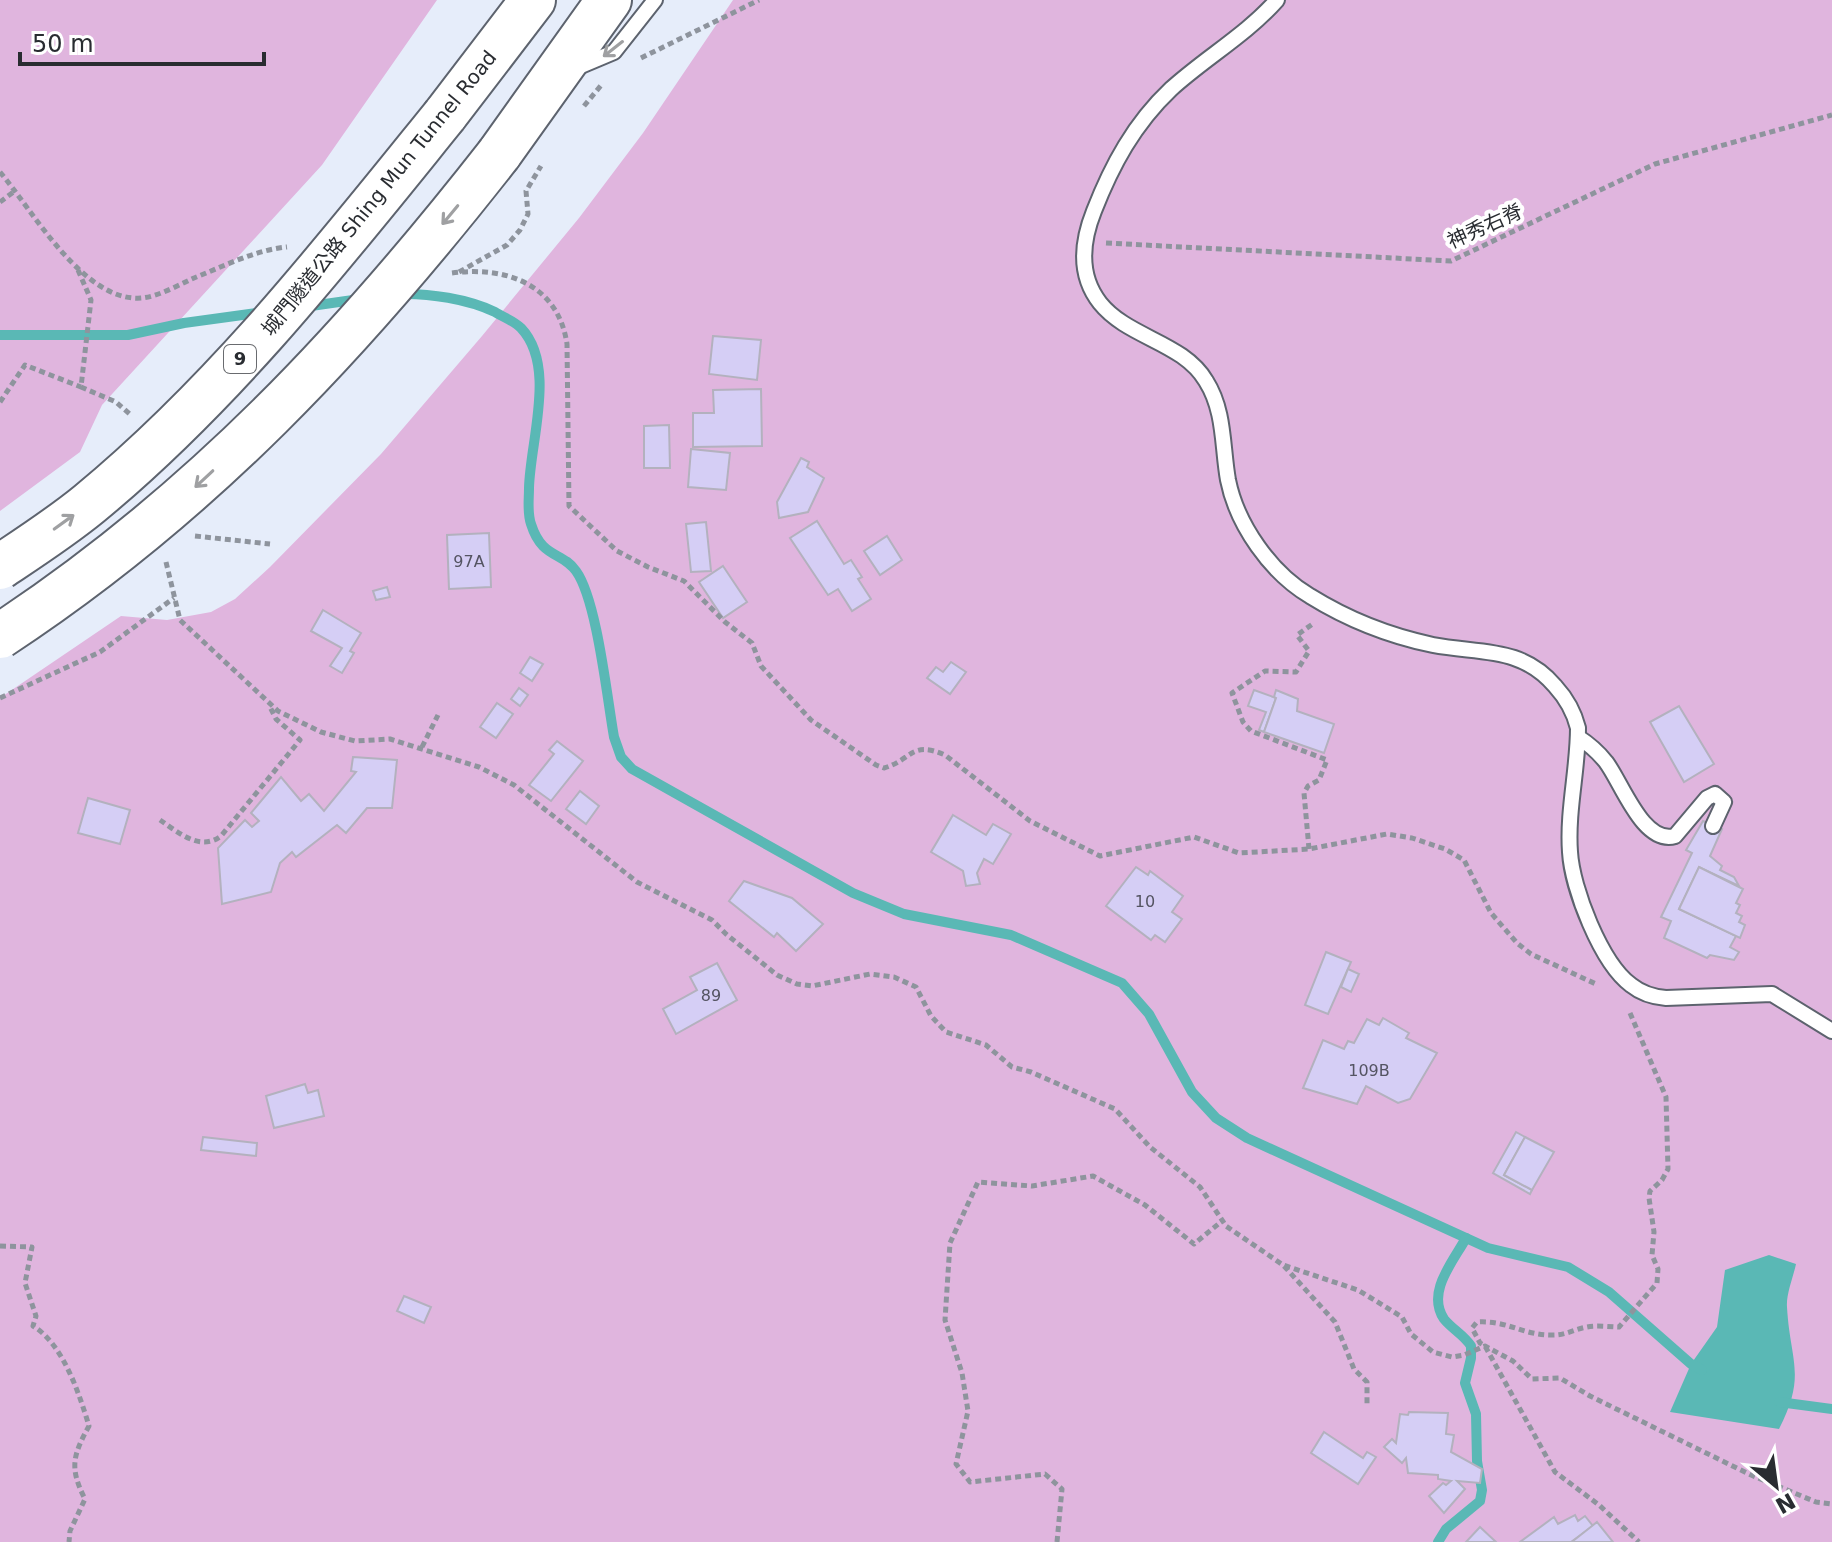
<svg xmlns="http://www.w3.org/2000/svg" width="1832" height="1542" font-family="'DejaVu Sans','Noto Sans TC',sans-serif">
	<rect width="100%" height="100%" fill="#e6edfa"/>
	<g fill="#e0b5de">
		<path d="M0,0H437L322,165L102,405L80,452L0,511Z"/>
		<path d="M733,0H1832V1542H0V698L121,616L167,620L211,612L235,599L270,567L381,454L482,336L579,218L643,133Z"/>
	</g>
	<path fill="#5ab8b5" d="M1769,1255L1796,1264C1793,1278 1786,1294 1787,1307C1790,1361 1807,1375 1779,1429L1670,1412L1691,1364L1717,1327L1725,1270Z"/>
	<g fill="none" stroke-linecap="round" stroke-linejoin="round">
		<g stroke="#5ab8b5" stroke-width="10">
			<path d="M399,294C429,293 468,299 495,312C503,317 514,321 521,328C557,366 530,441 529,488C529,500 527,513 531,524C542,559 562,551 576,571C597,600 607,698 614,737L621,757L632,769L853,893L904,914L1011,935L1122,983L1149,1014L1192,1092L1216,1118L1247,1138L1488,1248L1568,1267L1609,1292L1691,1364L1702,1370"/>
			<path d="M304,307L360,299"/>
			<path d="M0,335H128L184,323L264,312"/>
			<path d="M1779,1402L1832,1409"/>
			<path d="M1438,1542L1446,1529L1480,1501L1482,1490L1477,1461L1476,1414L1465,1383L1471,1358V1346C1464,1335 1452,1329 1444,1319C1426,1292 1453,1262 1466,1238"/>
		</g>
	</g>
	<g fill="#d5cef5" stroke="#b3b1be" stroke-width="2">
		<path d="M713,336L761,340L757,380L709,374Z"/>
		<path d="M761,389L762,446L693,447V413H714L713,390Z"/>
		<path d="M669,425L670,468H644V426Z"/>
		<path d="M691,449L730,453L726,490L688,487Z"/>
		<path d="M801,458L809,462L807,467L824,478L808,512L779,518L777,502Z"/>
		<path d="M817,521L844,564L851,560L862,577L858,579L871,599L852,611L838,589L828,595L790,538Z"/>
		<path d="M706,522L711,571L691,572L686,524Z"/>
		<path d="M489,533L491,587L449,589L447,535Z"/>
		<path d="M887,536L902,560L880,575L864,551Z"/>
		<path d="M723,566L747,602L723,618L699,582Z"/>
		<path d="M387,587L390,597L376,600L373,591Z"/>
		<path d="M323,610L361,633L350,651L354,653L342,673L330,666L342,648L311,631Z"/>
		<path d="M530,657L543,664L532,681L520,673Z"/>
		<path d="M951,662L966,672L950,694L927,678L936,667L943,672Z"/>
		<path d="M519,688L528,695L520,706L511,699Z"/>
		<path d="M1254,690L1276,698L1264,732L1259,730L1266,712L1248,706Z"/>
		<path d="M1276,690L1298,699L1297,711L1334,724L1324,753L1264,732L1276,698L1274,697Z"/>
		<path d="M497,703L513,714L496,738L480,727Z"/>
		<path d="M1679,706L1714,764L1684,782L1650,722Z"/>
		<path d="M557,741L583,761L551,801L529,785L554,754L549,750Z"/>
		<path d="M353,757L397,760L392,808H367L346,833L337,825L296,857L292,852L280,863L271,892L222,904L218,848L245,820L252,827L259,821L251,813L281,777L301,801L309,794L324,811L356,772L351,771Z"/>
		<path d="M580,791L599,806L586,824L566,809Z"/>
		<path d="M88,798L130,810L120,844L78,833Z"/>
		<path d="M953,815L986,835L993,824L1011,834L993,864L984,859L977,873L980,884L966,886L963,871L931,852Z"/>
		<path d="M1703,821L1722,829L1710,856L1722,866L1720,870L1734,877L1739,886L1699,867L1679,909L1736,936L1730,947L1739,952L1734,960L1710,955L1707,958L1664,938L1671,921L1661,917L1692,853L1686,850Z"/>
		<path d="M1136,867L1148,875L1150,871L1183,896L1172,912L1182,919L1165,942L1155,935L1151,940L1106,906Z"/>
		<path d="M1699,867L1743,889L1736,903L1740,905L1736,913L1742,916L1739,922L1745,925L1740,938L1679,909Z"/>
		<path d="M744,881L792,898L823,924L796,951L777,933L774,937L729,901Z"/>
		<path d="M1326,952L1351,962L1328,1014L1305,1005Z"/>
		<path d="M717,963L737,1000L676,1034L663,1009L697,990L690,977Z"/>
		<path d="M1348,969L1359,974L1351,992L1341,987Z"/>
		<path d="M1383,1018L1409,1033L1406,1038L1437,1053L1410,1099L1398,1103L1366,1086L1357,1104L1303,1088L1323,1040L1344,1049L1348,1041L1354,1043L1367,1019L1379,1025Z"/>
		<path d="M305,1084L308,1093L318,1090L324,1116L274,1128L266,1096Z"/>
		<path d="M1516,1132L1525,1137L1504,1175L1532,1190L1530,1194L1493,1173Z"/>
		<path d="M203,1137L257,1143L256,1156L201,1150Z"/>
		<path d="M1525,1137L1554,1152L1532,1190L1504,1175Z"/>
		<path d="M404,1296L431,1307L424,1323L397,1311Z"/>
		<path d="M1409,1412L1448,1413L1446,1434L1454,1435L1451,1452L1482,1469L1480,1483L1457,1481L1465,1489L1444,1513L1429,1496L1443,1483L1446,1485L1451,1481L1438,1479V1475L1408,1473L1406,1458L1402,1463L1384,1447L1392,1439L1396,1443L1400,1414L1408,1415Z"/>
		<path d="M1324,1432L1363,1458L1367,1452L1376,1457L1358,1484L1311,1453Z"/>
		<path d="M1575,1515L1578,1521L1585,1516L1593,1526L1571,1542H1520L1554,1517L1558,1524Z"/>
		<path d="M1597,1522L1613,1542H1574L1573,1541Z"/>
		<path d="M1480,1527L1496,1542H1466Z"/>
	</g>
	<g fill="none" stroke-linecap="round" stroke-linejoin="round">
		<g stroke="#5d636e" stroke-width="18">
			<g id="lane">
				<path d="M1277,0C1246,35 1205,58 1171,89C1134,124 1112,165 1094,211C1082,241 1078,275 1100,303C1128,338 1183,342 1206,381C1225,411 1222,446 1228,480C1237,525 1271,573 1310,596C1347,619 1390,636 1433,645C1480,654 1521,646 1555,686C1566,698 1574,712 1578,728C1578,769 1567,811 1570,852C1572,888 1601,963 1631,985C1641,993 1653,997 1666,998L1772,994L1832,1031"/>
				<path d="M576,68L614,52L655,0"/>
				<path d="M1578,737C1589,744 1598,752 1606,762C1622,783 1643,845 1675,836L1707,798L1715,794L1724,802L1713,826"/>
			</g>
		</g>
		<g stroke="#5d636e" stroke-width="48">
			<g id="highway">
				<path d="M445,115L533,0"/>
				<path d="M499,154L609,0"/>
			</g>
		</g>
		<g stroke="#8e949d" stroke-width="5" stroke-dasharray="6 4" stroke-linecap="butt">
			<path d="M641,58L759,0"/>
			<path d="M584,106L603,83"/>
			<path d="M0,172C33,211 84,303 142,298C160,296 178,285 194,278C224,266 255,250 287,247"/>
			<path d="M0,202L16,190"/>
			<path d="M1106,243L1451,261L1655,164L1832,115"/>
			<path d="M78,270L91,300L81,387L116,402L132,416"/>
			<path d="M459,272L507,245L520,230L528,214L526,191L541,166"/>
			<path d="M452,273C506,266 558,284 567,344L569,506L617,551L648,567L684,581L725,622L752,643L761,666L811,720L876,765L884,768C912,760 911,740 945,755L1030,821L1100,856L1194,837L1239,853L1309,849L1387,834L1412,838L1445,849L1464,860L1491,913L1517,943L1531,954L1596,984"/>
			<path d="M0,402L25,365L81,387"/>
			<path d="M195,536L270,544"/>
			<path d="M166,562L180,620L278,711L321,732L355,741L390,739L479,767L514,785L637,882L712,920L726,934L777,975L797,984L812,986L870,974L894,977L916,987L931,1016L946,1032L986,1045L1012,1067L1031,1072L1115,1109L1150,1147L1200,1187L1226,1226L1283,1265L1358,1290L1402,1317L1411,1334L1433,1352L1452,1357L1464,1355L1485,1346L1513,1361L1532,1379L1560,1378L1590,1396L1751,1475L1816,1502L1832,1504"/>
			<path d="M0,698L100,652L174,598"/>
			<path d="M422,747L438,715"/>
			<path d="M160,820C178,832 200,852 221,836L300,740L276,719L270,707"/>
			<path d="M1309,849L1304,793L1308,786L1319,780L1327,760L1251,731L1243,722L1232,693L1265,671L1296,672L1309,651L1297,635L1314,623"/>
			<path d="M1630,1013L1666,1097L1668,1169L1662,1180L1650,1191L1649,1198L1654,1232L1652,1255L1658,1269L1657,1283L1619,1327C1609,1327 1597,1325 1587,1327C1574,1329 1565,1336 1551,1335C1522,1335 1507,1320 1477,1322L1472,1328L1480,1343L1485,1346L1555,1472L1599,1505L1639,1542"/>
			<path d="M0,1246L32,1247L25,1283L36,1316L33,1326C63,1344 79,1393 89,1426C73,1455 69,1468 85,1499L70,1531L69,1542"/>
			<path d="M1284,1266L1335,1322L1354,1369L1367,1382V1407"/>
			<path d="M1057,1542L1062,1489L1045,1474L970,1482L956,1464L968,1411L962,1373L945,1320L950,1243L978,1182L1032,1186L1093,1176L1145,1205L1194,1244L1222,1221"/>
		</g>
		<use href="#lane" stroke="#fff" stroke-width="14"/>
		<use href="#highway" stroke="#fff" stroke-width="44"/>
		<g stroke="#5d636e" stroke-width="48" stroke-linecap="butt">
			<g id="highway-bridge">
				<path d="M0,567C30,547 61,527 89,504C225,392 335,251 445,115"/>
				<path d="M0,636C201,504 352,342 499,154"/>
			</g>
		</g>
		<use href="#highway-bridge" stroke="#fff" stroke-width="44"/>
	</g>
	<defs><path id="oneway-shaft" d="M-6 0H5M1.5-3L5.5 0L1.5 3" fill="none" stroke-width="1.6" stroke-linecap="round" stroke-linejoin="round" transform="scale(2)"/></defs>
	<g stroke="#9fa0a2">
		<use href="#oneway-shaft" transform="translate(613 49) rotate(142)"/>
		<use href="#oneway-shaft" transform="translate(450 215) rotate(130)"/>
		<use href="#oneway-shaft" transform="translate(204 479) rotate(137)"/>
		<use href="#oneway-shaft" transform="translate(64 522) rotate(-36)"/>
	</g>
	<g text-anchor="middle" stroke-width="8" stroke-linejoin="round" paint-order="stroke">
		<g font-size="16" fill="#545462">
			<text x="469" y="567">97A</text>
			<text x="1145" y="907">10</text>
			<text x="711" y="1001">89</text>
			<text x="1369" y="1076">109B</text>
		</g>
		<rect fill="#fff" stroke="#696b6f" stroke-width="2" x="224" y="345" width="32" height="28" rx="6"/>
		<g font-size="18" font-weight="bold" fill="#292c31">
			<text x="240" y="365">9</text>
		</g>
		<g font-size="20" fill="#292c31" stroke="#fff">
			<text transform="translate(379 193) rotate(-51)" y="7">城門隧道公路 Shing Mun Tunnel Road</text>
			<text transform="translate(1485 226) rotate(-24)" y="7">神秀右脊</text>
		</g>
	</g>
	<g transform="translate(1776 1486) rotate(151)" stroke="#ffffff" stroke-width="6" paint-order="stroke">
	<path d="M0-6L14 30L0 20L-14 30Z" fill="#292c31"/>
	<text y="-12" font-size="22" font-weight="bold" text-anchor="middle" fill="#292c31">N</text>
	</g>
	<path d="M20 52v12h244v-12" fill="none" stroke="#292c31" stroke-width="4"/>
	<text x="32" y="52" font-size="24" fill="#292c31" stroke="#ffffff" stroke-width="6" paint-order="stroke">50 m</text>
</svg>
